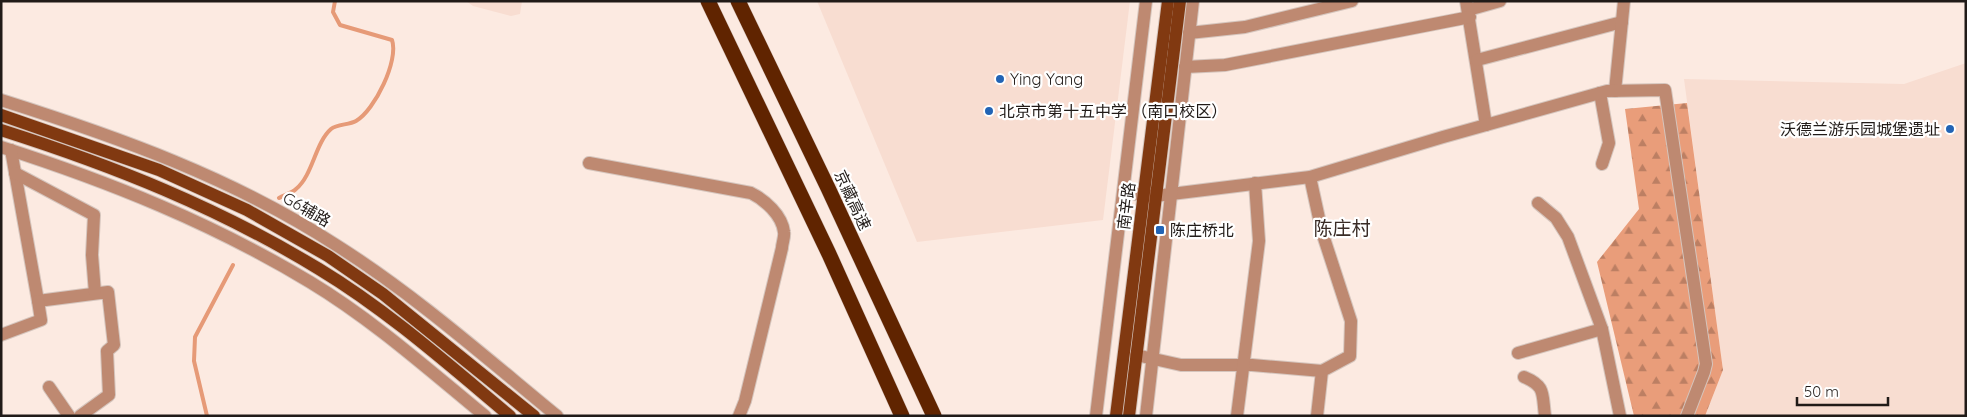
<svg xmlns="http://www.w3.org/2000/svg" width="1967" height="417" font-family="Quicksand,'Noto Sans SC',sans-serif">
	<defs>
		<pattern id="forest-firs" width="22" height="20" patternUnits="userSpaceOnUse" patternTransform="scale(1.25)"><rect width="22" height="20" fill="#e99d7a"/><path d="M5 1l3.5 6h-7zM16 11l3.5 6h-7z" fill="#bc7f63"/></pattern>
	</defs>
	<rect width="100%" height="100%" fill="#fceae1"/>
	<g fill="#f8ddd1">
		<path d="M466,1H522L520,14L511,16L473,6Z"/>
		<path d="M817,1H1130L1103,220L917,242Z"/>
		<path d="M1966,63V416H1705L1723,370L1684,79L1904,84Z"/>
	</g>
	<path fill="url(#forest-firs)" d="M1687,103L1723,370L1705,416H1634L1597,262L1639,209L1625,109Z"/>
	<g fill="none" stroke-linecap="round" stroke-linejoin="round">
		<g stroke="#e69a77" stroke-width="4">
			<path d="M279,198C284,195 292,193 296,189C313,175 315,143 331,129C337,124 349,125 356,121C375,110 399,60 392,40L340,25L333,12L335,1"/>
			<path d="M207,416L194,361L195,337L233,265"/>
		</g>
		<g stroke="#d5c5bd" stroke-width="14">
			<g id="minor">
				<path d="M1466,1L1486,125"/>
				<path d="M1468,10L1500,1"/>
				<path d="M1189,33L1245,27L1352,1"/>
				<path d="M1477,60L1622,22"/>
				<path d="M1185,67L1225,65L1470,17"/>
				<path d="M1615,91L1624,1"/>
				<path d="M1600,93L1609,143L1602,164"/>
				<path d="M1,100C118,137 233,178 336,245C415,295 485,357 557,416"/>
				<path d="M1,147C110,182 212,223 310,282C373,320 429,370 485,416"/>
				<path d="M11,150L38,301L108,292L114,345L107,351L109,395L80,416"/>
				<path d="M589,163L751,193C765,200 782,215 784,232C785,237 782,243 782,248L745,401L739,416"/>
				<path d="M15,173L94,215L92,255L95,293"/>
				<path d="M1310,177L1322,232L1351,321L1350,356L1322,371L1317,416"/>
				<path d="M1124,193L1155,196L1310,177L1443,137L1607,91L1665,90L1706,364L1704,372L1687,416"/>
				<path d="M1602,329L1620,416"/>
				<path d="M1,335L41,320L38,301"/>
				<path d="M1518,353L1602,329L1568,237L1556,218L1538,203"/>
				<path d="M1136,355L1181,365H1252L1322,371"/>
				<path d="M1524,377C1546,386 1542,394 1545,416"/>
				<path d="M49,387L69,416"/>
				<path d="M1096,416L1146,1"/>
				<path d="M1146,416L1193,1"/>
				<path d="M1237,416L1259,241L1255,183"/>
			</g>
		</g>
		<g stroke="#d5c5bd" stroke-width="14">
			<g id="major">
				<path d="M1,115L159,170L247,210L328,256L383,294L534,416"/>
				<path d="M1,130C114,166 217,207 319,269C387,310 449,365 510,416"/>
				<path d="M1116,416L1168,1"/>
				<path d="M1129,416L1180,1"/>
			</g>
		</g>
		<g stroke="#d5c5bd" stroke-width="16">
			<g id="highway">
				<path d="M708,1L829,254L902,416"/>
				<path d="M738,1L828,188L934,416"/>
			</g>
		</g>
		<use href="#minor" stroke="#be8971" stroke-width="12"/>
		<use href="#major" stroke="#813911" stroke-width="12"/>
		<use href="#highway" stroke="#602400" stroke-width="15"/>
	</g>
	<g fill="#2264b5" stroke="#fff" stroke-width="2">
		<circle cx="1000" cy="79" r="5"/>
		<circle cx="989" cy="111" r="5"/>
		<circle cx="1950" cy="129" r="5"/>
		<rect x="1155" y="225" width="10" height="10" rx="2.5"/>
	</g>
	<g text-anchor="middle" stroke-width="4.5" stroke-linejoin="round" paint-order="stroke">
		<g font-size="16" fill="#211b18" stroke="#fff" text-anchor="start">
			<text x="1010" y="85">Ying Yang</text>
			<text x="999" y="117">北京市第十五中学 （南口校区）</text>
			<text x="1940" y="135" text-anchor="end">沃德兰游乐园城堡遗址</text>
			<text x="1170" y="236">陈庄桥北</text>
		</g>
		<g font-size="16" fill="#211b18" stroke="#fff">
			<text transform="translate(853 200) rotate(65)" y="6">京藏高速</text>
			<text transform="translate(1126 206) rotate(-83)" y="6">南辛路</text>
			<text transform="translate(307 209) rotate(30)" y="6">G6辅路</text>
		</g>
		<g font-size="19" fill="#392b25" stroke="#fff">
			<text x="1342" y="235">陈庄村</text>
		</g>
	</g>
	<rect width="1967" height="417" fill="none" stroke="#211b18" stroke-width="5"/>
	<path d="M1797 397v8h91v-8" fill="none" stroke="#211b18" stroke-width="2.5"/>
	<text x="1804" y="397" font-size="15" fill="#211b18" stroke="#ffffff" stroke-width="4" paint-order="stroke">50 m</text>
</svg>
